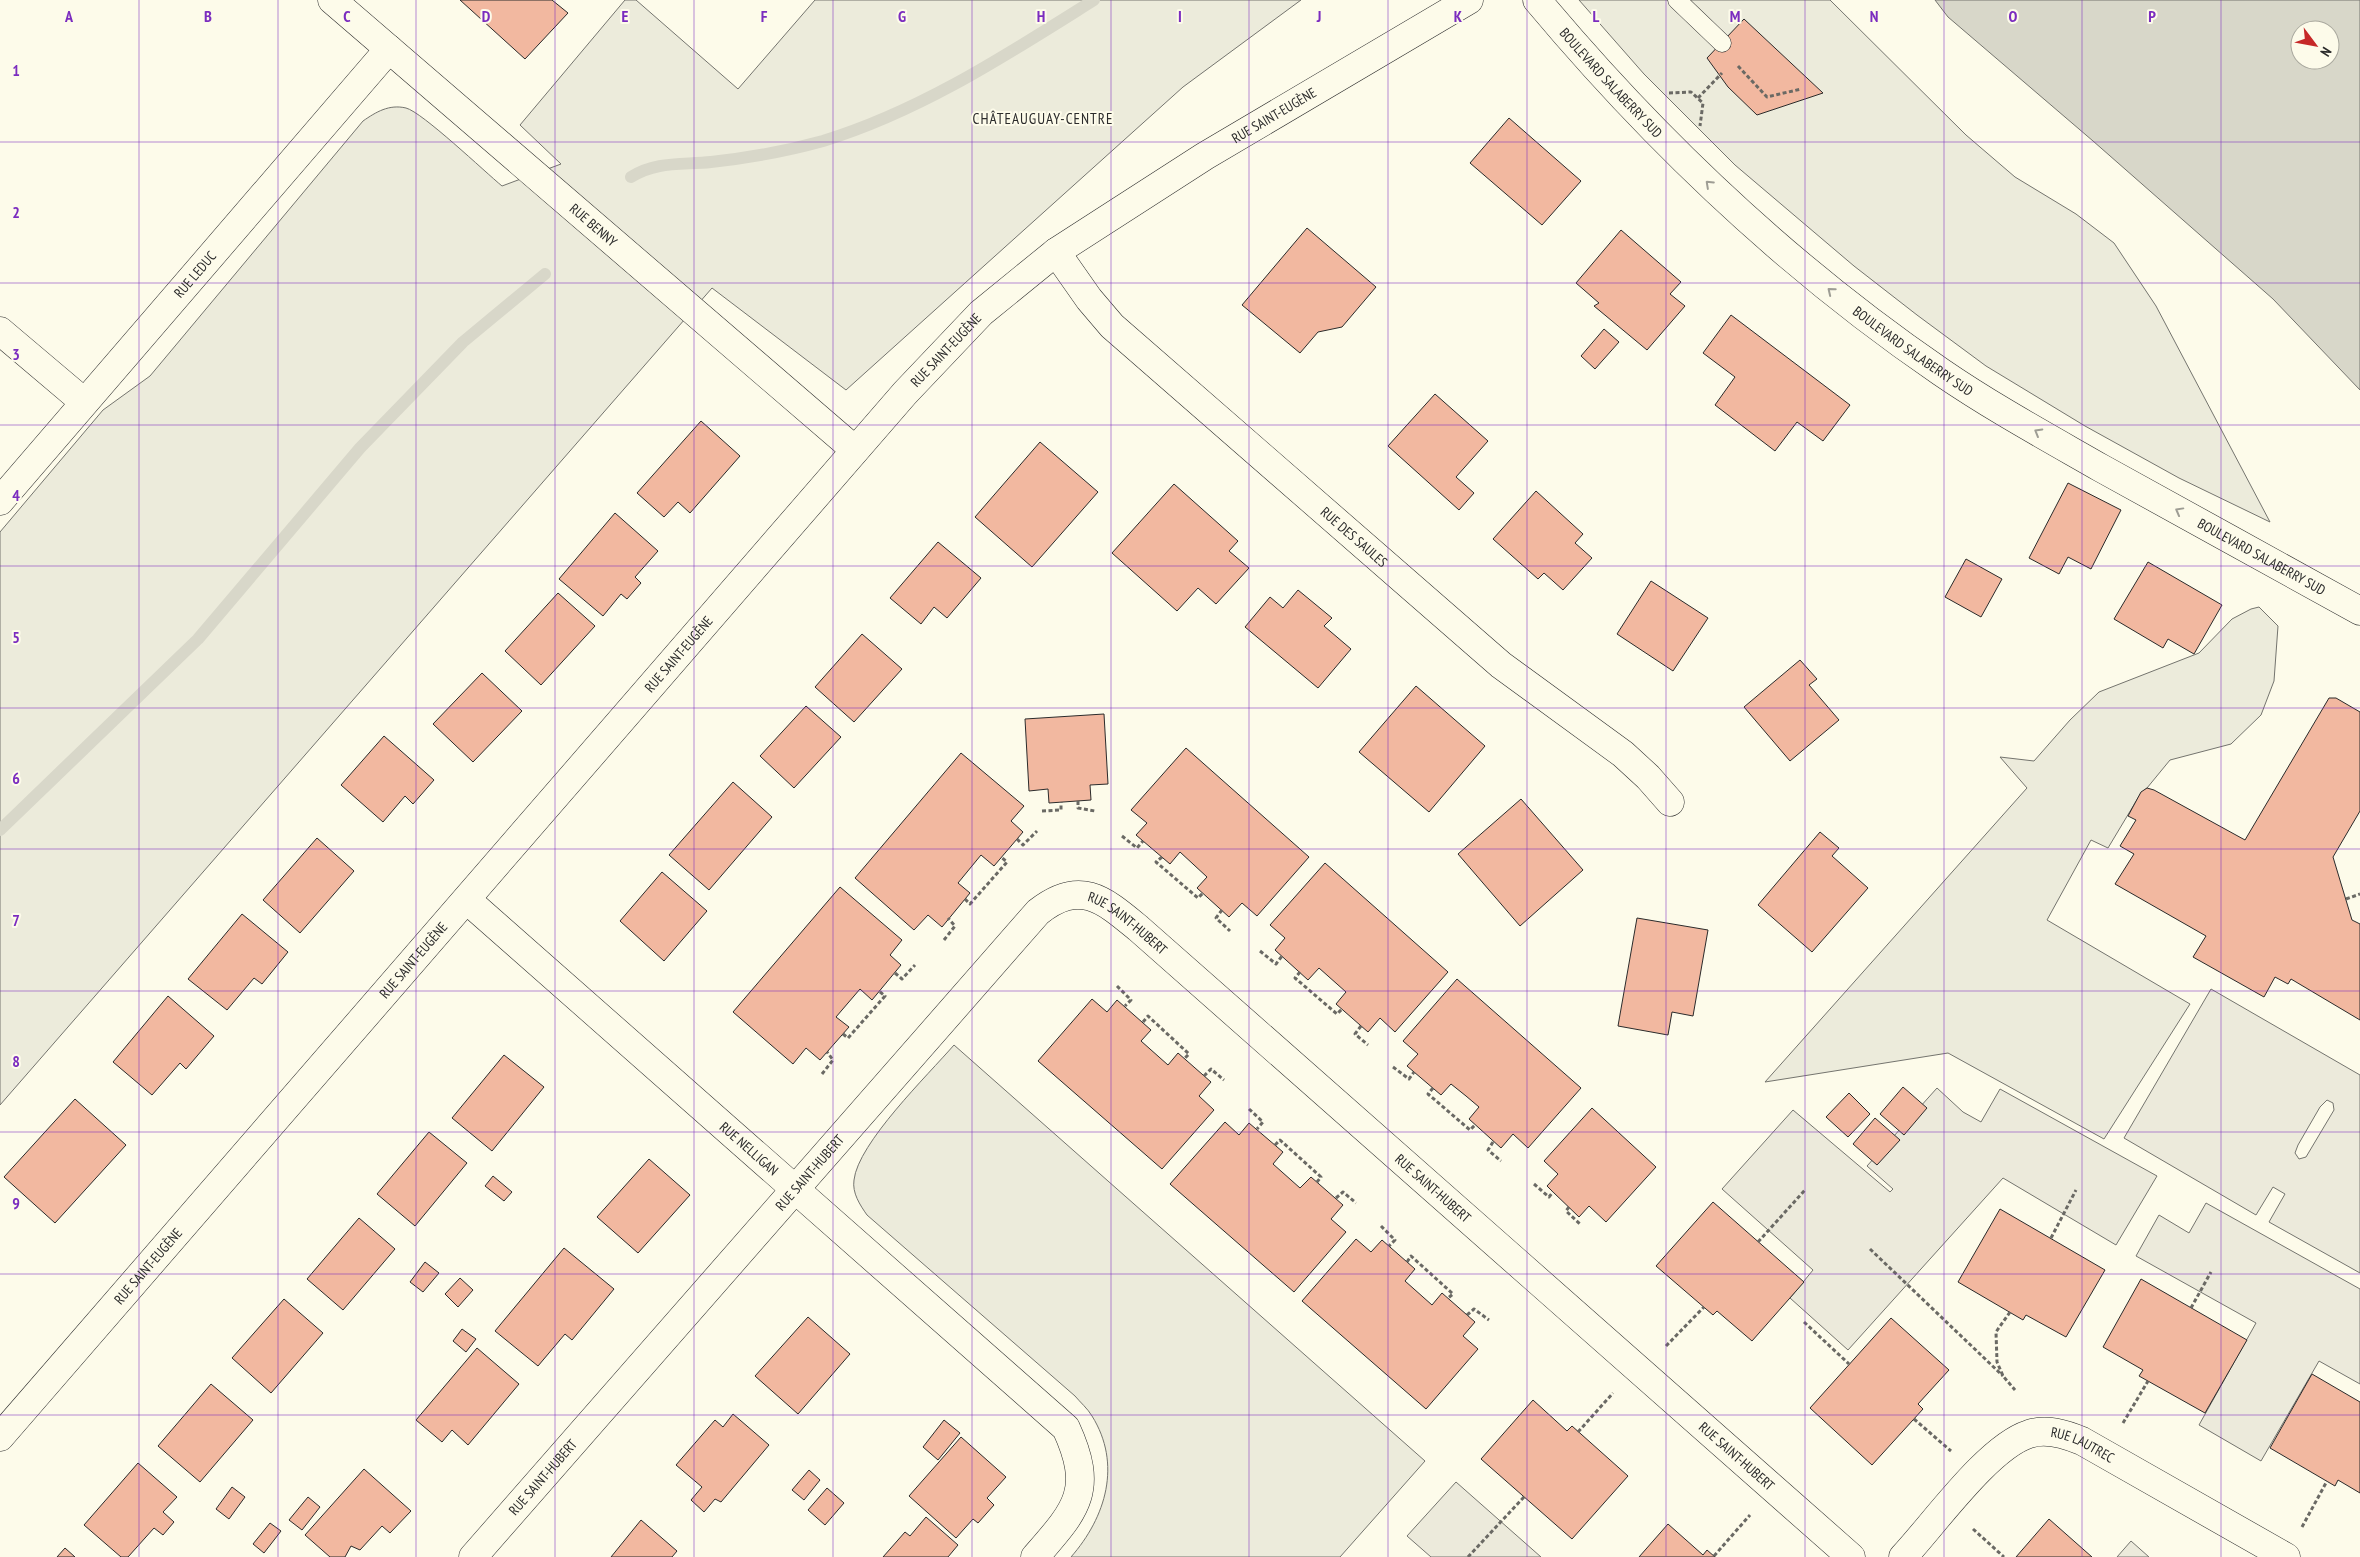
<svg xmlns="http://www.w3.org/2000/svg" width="2360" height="1557" font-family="'PT Sans Narrow',sans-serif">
	<rect width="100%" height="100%" fill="#fdfbea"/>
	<g fill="#ecebdb" stroke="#74746e">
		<path d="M625,0H636L738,89L815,0H1301L1183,87L846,390L712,288L0,1105V532L103,410L150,376L363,121C376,112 389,104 406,108C422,112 485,172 502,186L561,164L520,125Z"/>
		<path d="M1579,0H1830L1966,135L2015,177L2076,214L2114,243L2156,306L2270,522L2179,478L2085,426L1986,366L1917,315L1854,266L1735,165L1644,74Z"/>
		<path d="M2259,607L2278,626L2274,681L2261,715L2231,744L2170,760L2147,788L2141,793L2108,848L2091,840L2047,920L2190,1004L2104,1139L1948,1053L1765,1082L2027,788L2000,757L2034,761L2070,720L2099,692L2199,653L2232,619L2251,609Z"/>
		<path d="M954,1045L1425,1461L1340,1557H1071C1106,1517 1122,1464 1092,1416C1088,1409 1080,1402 1075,1396L867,1215C860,1205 852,1193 854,1180C858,1143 928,1075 954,1045Z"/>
	</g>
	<g fill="#eceadb" stroke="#74746e" fill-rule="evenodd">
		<path d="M2211,989L2360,1075V1273L2269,1222L2285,1194L2273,1187L2256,1215L2124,1138ZM2327,1100L2333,1103L2334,1110L2306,1157L2299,1159L2295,1153L2298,1145L2320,1107Z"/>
		<path d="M1937,1088L1963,1112L1981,1122L2000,1089L2157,1176L2116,1245L2003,1178L1848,1350L1790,1298L1813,1270L1722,1189L1793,1110L1890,1192L1893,1189L1867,1166Z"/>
		<path d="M2206,1203L2360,1289V1384L2319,1361L2261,1461L2199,1425L2256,1323L2136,1256L2159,1215L2189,1233Z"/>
		<path d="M1456,1482L1541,1557H1431L1407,1536Z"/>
		<path d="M2131,1541L2149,1557H2117Z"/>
	</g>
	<path fill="#d8d7c9" stroke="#74746e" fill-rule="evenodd" d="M1935,0H2360V390L2273,299L2093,141L1948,17ZM2300,30H2330V60H2300Z"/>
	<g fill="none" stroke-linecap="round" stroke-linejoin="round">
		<g stroke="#d8d7c9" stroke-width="12">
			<path d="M631,177C656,161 682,165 711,162C748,158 787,151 823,141C921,111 1008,54 1094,0"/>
			<path d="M0,830L198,639L360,448L463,342L545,274"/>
		</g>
	</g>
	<g fill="#f2b8a0" stroke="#2b2b2b">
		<path d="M460,0H552L568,13L525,59Z"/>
		<path d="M1744,19L1823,93L1757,115L1728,87L1707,58Z"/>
		<path d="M1509,118L1581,181L1542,225L1470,163Z"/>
		<path d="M1307,228L1376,287L1342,327L1318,332L1300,353L1242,305Z"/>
		<path d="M1621,230L1681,282L1670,294L1685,306L1647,350L1594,306L1599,303L1576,283Z"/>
		<path d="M1731,315L1850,405L1823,441L1797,422L1775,451L1715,405L1735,377L1703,353Z"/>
		<path d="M1604,329L1619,342L1595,369L1581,356Z"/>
		<path d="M1435,394L1488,441L1456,477L1474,493L1459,510L1388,446Z"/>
		<path d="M701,421L740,456L690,513L678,502L664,517L637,493Z"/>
		<path d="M1040,442L1098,492L1032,567L975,517Z"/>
		<path d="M2068,483L2121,510L2091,569L2068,557L2059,574L2029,558Z"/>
		<path d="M1174,484L1238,541L1229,551L1249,568L1216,604L1198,588L1177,611L1112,553Z"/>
		<path d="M1536,491L1583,534L1575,543L1592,558L1563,590L1544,573L1538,579L1493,539Z"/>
		<path d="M615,513L658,551L635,577L641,583L627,599L621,594L603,616L559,579Z"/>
		<path d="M938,542L981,578L947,618L934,607L921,624L890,598Z"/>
		<path d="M1966,559L2002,579L1981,617L1945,597Z"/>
		<path d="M2148,562L2222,605L2194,654L2168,639L2163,648L2114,619Z"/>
		<path d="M1651,581L1708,618L1673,671L1617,634Z"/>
		<path d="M1298,590L1332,618L1324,626L1351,649L1318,688L1245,627L1270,597L1283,608Z"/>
		<path d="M558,593L595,626L541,685L505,651Z"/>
		<path d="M862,634L902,669L854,722L815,687Z"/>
		<path d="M1800,660L1817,679L1809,685L1839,720L1790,761L1744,707Z"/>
		<path d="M482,673L522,711L473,762L433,724Z"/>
		<path d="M1416,686L1485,746L1429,812L1359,752Z"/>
		<path d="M2329,698H2336L2360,712V811L2333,857L2352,920L2360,924V1020L2291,979L2288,984L2275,977L2264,997L2193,957L2206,936L2115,884L2134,854L2120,846L2136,820L2128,816L2141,792L2147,788L2154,790L2245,840Z"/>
		<path d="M806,706L841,737L794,788L760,756Z"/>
		<path d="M1104,714L1108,784L1090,785L1091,800L1049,803L1048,789L1029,791L1025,719Z"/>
		<path d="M384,736L434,780L413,804L405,796L383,822L341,785Z"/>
		<path d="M1186,748L1309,857L1257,916L1242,903L1229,917L1197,888L1207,877L1180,852L1170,864L1136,835L1147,823L1131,810Z"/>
		<path d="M961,753L1024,806L1011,821L1023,832L994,866L981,855L958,883L970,893L942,927L928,915L914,930L855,878Z"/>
		<path d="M733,782L772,817L709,890L669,855Z"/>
		<path d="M1521,799L1583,870L1520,926L1458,854Z"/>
		<path d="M1820,832L1839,848L1832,856L1868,888L1812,952L1758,905Z"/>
		<path d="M317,838L354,871L300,933L263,900Z"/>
		<path d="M1325,863L1448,972L1395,1032L1380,1018L1368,1032L1336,1004L1346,992L1319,968L1308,980L1275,950L1285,938L1270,925Z"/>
		<path d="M662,872L707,911L664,961L620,921Z"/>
		<path d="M840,887L902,940L890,955L901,965L872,1000L860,989L836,1017L849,1027L820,1060L806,1048L793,1064L733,1012Z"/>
		<path d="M242,914L288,952L262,984L254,978L227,1010L188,979Z"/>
		<path d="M1637,918L1708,930L1693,1016L1672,1012L1668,1035L1618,1026Z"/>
		<path d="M1457,979L1581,1088L1528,1148L1513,1134L1501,1148L1469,1119L1479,1107L1466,1096L1451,1084L1441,1095L1407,1066L1418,1054L1403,1041Z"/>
		<path d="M168,996L214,1036L186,1069L180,1063L152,1095L113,1062Z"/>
		<path d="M1092,999L1107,1012L1117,1000L1151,1030L1141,1041L1168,1065L1178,1053L1211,1082L1199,1096L1214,1110L1162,1169L1038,1061Z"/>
		<path d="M504,1055L544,1087L492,1151L452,1118Z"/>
		<path d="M1903,1087L1927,1108L1904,1135L1880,1114Z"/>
		<path d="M1849,1093L1870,1114L1848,1137L1826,1117Z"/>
		<path d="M75,1099L126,1145L55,1223L4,1177Z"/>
		<path d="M1592,1108L1656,1167L1606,1222L1589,1206L1579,1217L1553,1192L1547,1186L1558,1174L1544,1161Z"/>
		<path d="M1875,1118L1900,1140L1877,1165L1853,1144Z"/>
		<path d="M1225,1122L1239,1135L1249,1123L1283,1152L1273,1164L1300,1188L1311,1177L1343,1205L1331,1219L1346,1232L1294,1292L1170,1184Z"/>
		<path d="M429,1132L467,1163L415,1226L377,1194Z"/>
		<path d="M649,1159L690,1195L638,1253L597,1217Z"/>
		<path d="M493,1176L512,1192L504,1201L485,1186Z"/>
		<path d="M1713,1202L1804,1282L1752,1341L1717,1311L1713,1315L1656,1266Z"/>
		<path d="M2000,1209L2105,1270L2066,1337L2026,1315L2023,1320L1958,1282Z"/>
		<path d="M359,1218L395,1249L343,1310L307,1279Z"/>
		<path d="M1356,1239L1371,1252L1382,1240L1415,1269L1405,1281L1432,1305L1442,1293L1475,1322L1463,1336L1478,1349L1426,1409L1302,1301Z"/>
		<path d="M564,1248L614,1289L572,1340L565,1334L538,1366L495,1331Z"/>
		<path d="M425,1262L439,1273L423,1292L410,1282Z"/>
		<path d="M460,1278L473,1290L458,1307L445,1294Z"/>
		<path d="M2141,1279L2247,1340L2205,1413L2139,1376L2143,1370L2103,1347Z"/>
		<path d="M284,1299L323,1333L271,1393L232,1358Z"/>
		<path d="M808,1317L850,1354L798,1414L755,1376Z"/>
		<path d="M1891,1318L1949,1370L1918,1404L1923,1409L1872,1465L1810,1408Z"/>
		<path d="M462,1329L476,1339L466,1352L453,1341Z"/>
		<path d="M477,1348L519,1384L468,1445L452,1430L442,1442L416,1420Z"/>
		<path d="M2312,1374L2360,1402V1493L2338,1480L2335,1486L2270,1448Z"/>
		<path d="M211,1384L253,1420L200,1482L158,1446Z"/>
		<path d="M1533,1400L1567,1431L1572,1426L1628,1476L1572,1539L1481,1459Z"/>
		<path d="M733,1414L769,1445L721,1502L715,1499L704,1512L691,1500L702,1487L676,1465L715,1420L723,1427Z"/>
		<path d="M944,1420L960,1433L938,1460L923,1447Z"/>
		<path d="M961,1437L1006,1477L987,1498L994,1505L978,1523L973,1519L956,1538L909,1496Z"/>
		<path d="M138,1463L177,1497L163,1512L174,1522L163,1535L154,1528L128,1557H121L84,1525Z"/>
		<path d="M364,1469L411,1511L390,1533L382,1526L360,1550L351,1546L345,1557H330L305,1535Z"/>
		<path d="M809,1470L820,1480L804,1500L792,1490Z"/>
		<path d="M232,1487L245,1497L229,1519L216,1509Z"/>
		<path d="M827,1488L844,1503L825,1525L808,1510Z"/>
		<path d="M308,1497L320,1507L302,1530L289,1520Z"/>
		<path d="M926,1517L958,1545L948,1557H883L905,1532L910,1536Z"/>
		<path d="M2049,1519L2092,1557H2016Z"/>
		<path d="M641,1520L677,1551L672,1557H611Z"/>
		<path d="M270,1523L281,1531L264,1553L253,1544Z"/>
		<path d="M1668,1524L1703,1555L1707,1550L1715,1557H1639Z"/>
		<path d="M65,1548L75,1557H57Z"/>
	</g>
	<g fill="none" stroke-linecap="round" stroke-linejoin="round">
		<g stroke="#2b2b2b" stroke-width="19">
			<path id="service" d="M1677,0L1722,43"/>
		</g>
		<g stroke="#2b2b2b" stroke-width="29">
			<g id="minor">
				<path id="s1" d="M332,0L855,450"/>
				<path id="s2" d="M1056,252L1089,299L1112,326L1501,665L1623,754L1648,777L1670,802"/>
				<path d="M0,331L84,402"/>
				<path id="s3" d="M0,501L389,49"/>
				<path id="s4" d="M467,900L1066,1428C1095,1491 1076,1510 1035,1557"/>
				<path id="s5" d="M473,1557L1038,912C1080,879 1103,899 1138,928L1851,1557"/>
				<path id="s6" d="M1903,1557C1934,1524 1988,1447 2029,1434C2046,1428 2065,1434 2082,1441L2286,1557"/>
			</g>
		</g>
		<g stroke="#2b2b2b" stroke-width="29">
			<g id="tertiary">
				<path id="s7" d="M1537,0C1655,141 1789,268 1941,372C1992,407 2047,437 2101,468C2187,516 2274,563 2360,611"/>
				<path id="s8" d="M0,1437L905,393L981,313L1056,252L1205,156L1469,0"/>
			</g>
		</g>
		<g stroke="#6a6964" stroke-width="3" stroke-dasharray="4 2.5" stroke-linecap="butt">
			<path d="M1738,66L1767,97L1801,89"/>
			<path d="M1669,93L1691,92L1703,103L1700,126"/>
			<path d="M1698,98L1722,73"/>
			<path d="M1078,801V808L1095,811"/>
			<path d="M1042,811L1061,810V802"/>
			<path d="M1122,836L1137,848L1143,841"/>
			<path d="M1017,839L1023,845L1037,831"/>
			<path d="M1162,857L1156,862L1198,898L1203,893"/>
			<path d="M965,899L970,904L1007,862L1001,857"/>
			<path d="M2346,899L2360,894"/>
			<path d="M1222,910L1216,918L1230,931"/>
			<path d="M944,940L955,926L948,918"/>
			<path d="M1260,951L1276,964L1282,956"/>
			<path d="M1300,972L1295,978L1337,1014L1342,1009"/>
			<path d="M895,973L902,979L915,965"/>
			<path d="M1117,986L1131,1000L1125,1006"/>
			<path d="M1143,1022L1148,1016L1189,1054L1184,1059"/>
			<path d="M1361,1026L1355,1034L1368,1045"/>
			<path d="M843,1034L848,1038L885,996L879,991"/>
			<path d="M1393,1067L1409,1079L1414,1072"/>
			<path d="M822,1074L833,1060L827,1052"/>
			<path d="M1204,1076L1211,1069L1224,1080"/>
			<path d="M1433,1088L1428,1094L1470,1130L1475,1125"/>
			<path d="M1249,1109L1263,1122L1257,1129"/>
			<path d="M1493,1142L1488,1150L1501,1161"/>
			<path d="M1275,1145L1280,1140L1321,1177L1317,1182"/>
			<path d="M1534,1184L1549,1197L1553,1192"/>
			<path d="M1336,1198L1343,1192L1356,1203"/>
			<path d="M1569,1207L1566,1211L1580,1224"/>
			<path d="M1381,1226L1395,1240L1389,1246"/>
			<path d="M2051,1238L2076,1190"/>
			<path d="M1758,1242L1805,1190"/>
			<path d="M1870,1249L2003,1376"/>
			<path d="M1407,1262L1411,1256L1453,1294L1448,1298"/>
			<path d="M2191,1308L2211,1272"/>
			<path d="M2010,1312L1996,1332L1997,1362L2003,1376L2015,1390"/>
			<path d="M1467,1315L1474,1309L1489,1320"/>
			<path d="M1804,1322L1849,1364"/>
			<path d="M1666,1346L1704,1307"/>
			<path d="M1914,1419L1951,1451"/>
			<path d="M2123,1423L2148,1381"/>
			<path d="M1578,1432L1613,1393"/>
			<path d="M2302,1527L2327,1481"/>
			<path d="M1973,1529L2004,1557"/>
			<path d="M1714,1556L1750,1515"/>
			<path d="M1468,1557L1524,1497"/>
		</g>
		<use href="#service" stroke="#fdfbea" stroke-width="18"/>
		<use href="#minor" stroke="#fdfbea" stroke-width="28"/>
		<use href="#tertiary" stroke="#fdfbea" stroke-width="28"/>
	</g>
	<defs><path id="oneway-chevron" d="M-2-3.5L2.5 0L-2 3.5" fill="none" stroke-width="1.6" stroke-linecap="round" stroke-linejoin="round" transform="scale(1.25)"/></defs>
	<g stroke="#9e9d94">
		<use href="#oneway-chevron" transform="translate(1709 184) rotate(-137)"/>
		<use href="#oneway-chevron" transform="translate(1831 291) rotate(-141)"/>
		<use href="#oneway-chevron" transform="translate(2038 432) rotate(-150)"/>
		<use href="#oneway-chevron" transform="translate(2179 511) rotate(-151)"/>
	</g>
	<path fill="none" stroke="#7b2cbf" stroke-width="1" stroke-opacity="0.55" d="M139,0V1557M278,0V1557M416,0V1557M555,0V1557M694,0V1557M833,0V1557M972,0V1557M1111,0V1557M1249,0V1557M1388,0V1557M1527,0V1557M1666,0V1557M1805,0V1557M1944,0V1557M2082,0V1557M2221,0V1557M0,142H2360M0,283H2360M0,425H2360M0,566H2360M0,708H2360M0,849H2360M0,991H2360M0,1132H2360M0,1274H2360M0,1415H2360"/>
	<g text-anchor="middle" stroke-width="4" stroke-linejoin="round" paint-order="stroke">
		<g font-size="14" fill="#2b2b2b" stroke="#fdfbea">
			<text dy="5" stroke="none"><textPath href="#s7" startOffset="111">BOULEVARD SALABERRY SUD</textPath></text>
			<text dy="5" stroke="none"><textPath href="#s8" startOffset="1846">RUE SAINT-EUGÈNE</textPath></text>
			<text dy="5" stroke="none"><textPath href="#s1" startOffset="345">RUE BENNY</textPath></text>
			<text dy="5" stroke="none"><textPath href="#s3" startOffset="299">RUE LEDUC</textPath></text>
			<text dy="5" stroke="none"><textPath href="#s8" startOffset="1441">RUE SAINT-EUGÈNE</textPath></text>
			<text dy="5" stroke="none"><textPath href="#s7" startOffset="516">BOULEVARD SALABERRY SUD</textPath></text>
			<text dy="5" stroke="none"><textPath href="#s2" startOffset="414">RUE DES SAULES</textPath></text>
			<text dy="5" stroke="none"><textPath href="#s7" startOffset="921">BOULEVARD SALABERRY SUD</textPath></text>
			<text dy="5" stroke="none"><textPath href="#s8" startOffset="1036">RUE SAINT-EUGÈNE</textPath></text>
			<text dy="5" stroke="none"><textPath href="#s5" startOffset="960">RUE SAINT-HUBERT</textPath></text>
			<text dy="5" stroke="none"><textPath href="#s8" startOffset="631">RUE SAINT-EUGÈNE</textPath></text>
			<text dy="5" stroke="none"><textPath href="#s4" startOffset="376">RUE NELLIGAN</textPath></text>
			<text dy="5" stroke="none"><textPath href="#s5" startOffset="511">RUE SAINT-HUBERT</textPath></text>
			<text dy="5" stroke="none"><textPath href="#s5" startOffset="1365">RUE SAINT-HUBERT</textPath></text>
			<text dy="5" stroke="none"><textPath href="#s8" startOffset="226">RUE SAINT-EUGÈNE</textPath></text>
			<text dy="5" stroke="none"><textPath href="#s6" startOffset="234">RUE LAUTREC</textPath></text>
			<text dy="5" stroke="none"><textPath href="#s5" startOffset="1770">RUE SAINT-HUBERT</textPath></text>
			<text dy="5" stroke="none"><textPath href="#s5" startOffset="106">RUE SAINT-HUBERT</textPath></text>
		</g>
		<g font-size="15" letter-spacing="1" fill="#2b2b2b" stroke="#fdfbea">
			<text x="1043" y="124">CHÂTEAUGUAY-CENTRE</text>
		</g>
	</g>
	<g font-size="16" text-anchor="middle" font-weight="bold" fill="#7b2cbf" stroke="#fdfbea" stroke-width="4" stroke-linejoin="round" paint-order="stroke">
		<text x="69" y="22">A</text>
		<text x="208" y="22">B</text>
		<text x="347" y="22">C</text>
		<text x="486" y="22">D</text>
		<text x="625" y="22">E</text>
		<text x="764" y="22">F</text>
		<text x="902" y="22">G</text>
		<text x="1041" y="22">H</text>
		<text x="1180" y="22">I</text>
		<text x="1319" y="22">J</text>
		<text x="1458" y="22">K</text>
		<text x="1596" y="22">L</text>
		<text x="1735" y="22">M</text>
		<text x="1874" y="22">N</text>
		<text x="2013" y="22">O</text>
		<text x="2152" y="22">P</text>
		<text x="16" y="76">1</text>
		<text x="16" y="218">2</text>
		<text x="16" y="360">3</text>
		<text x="16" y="501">4</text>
		<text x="16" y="643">5</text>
		<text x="16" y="784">6</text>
		<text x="16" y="926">7</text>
		<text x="16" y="1067">8</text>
		<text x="16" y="1209">9</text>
	</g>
	<g transform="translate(2315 45) rotate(122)"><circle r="24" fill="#fdfbea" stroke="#a9a89e"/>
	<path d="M0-4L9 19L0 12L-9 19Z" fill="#c62828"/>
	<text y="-8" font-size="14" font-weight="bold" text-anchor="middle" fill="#2b2b2b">N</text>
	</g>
</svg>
